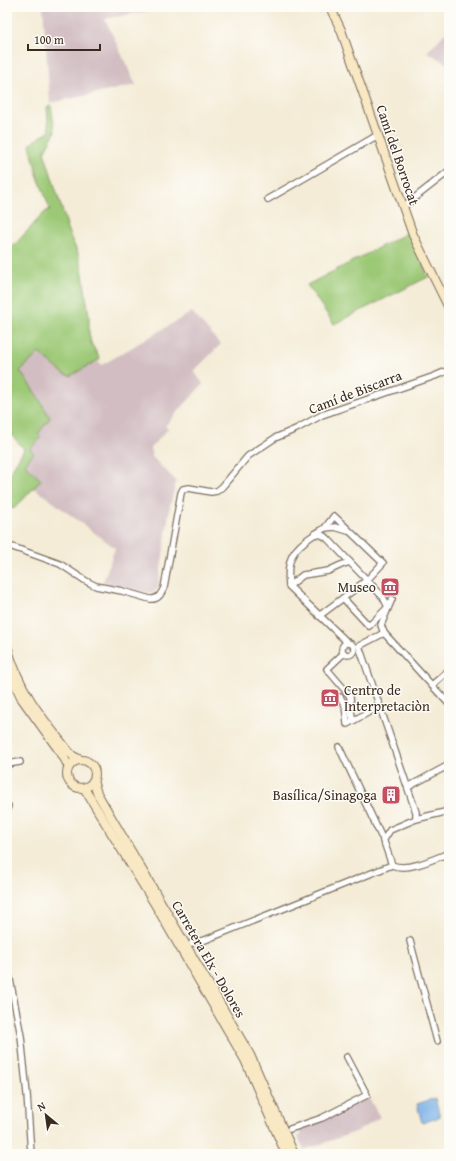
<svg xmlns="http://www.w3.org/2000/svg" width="456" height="1161" font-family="'Gentium Book Plus',serif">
	<rect width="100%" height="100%" fill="#fdfcf7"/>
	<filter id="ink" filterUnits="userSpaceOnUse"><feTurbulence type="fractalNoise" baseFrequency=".025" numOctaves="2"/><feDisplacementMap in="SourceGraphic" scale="8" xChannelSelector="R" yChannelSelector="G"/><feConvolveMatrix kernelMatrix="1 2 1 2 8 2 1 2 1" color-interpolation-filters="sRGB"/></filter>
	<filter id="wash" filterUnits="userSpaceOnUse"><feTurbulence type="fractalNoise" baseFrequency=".012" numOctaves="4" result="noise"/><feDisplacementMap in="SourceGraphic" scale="16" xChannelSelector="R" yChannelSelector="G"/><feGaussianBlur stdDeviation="0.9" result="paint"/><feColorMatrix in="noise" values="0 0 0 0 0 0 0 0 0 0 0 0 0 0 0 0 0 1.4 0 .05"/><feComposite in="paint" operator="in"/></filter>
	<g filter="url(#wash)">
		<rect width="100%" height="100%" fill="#f4ecd7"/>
		<g fill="#d2bec2">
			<path d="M43,7H169L105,19L136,85L50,103Z"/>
			<path d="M449,29V65L427,52Z"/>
			<path d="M192,312L218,342L221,344L194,371L203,384L165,426L168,429L150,448L152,457L176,481L170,506L158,589L152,593L137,591L103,582L115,548L34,488L40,479L24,464L34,454L30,449L41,437L38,434L50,418L38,397L19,371L39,353L64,374L97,361L102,365Z"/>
			<path d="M368,1097L380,1117L358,1131L304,1150L298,1137L301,1135L299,1130L296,1131L295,1128Z"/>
		</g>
		<g fill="#9cc976" stroke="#6c7a4a">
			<path d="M51,105L55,132L44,152L67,225L66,227L77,251L82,268L89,316V333L91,343L100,359L70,376L64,374L39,353L20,371L38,397L50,418L38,434L41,437L30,449L34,453L25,464L41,480L18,505L7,511V473H10L24,449L7,430V253L44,213L50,209L37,174L30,145L35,140L49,132L47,107Z"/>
			<path d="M409,232L428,277L334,324L307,285Z"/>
		</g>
		<path fill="#78b0e7" stroke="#5a6d82" d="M435,1098L440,1117L422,1123L417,1104Z"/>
	</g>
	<g filter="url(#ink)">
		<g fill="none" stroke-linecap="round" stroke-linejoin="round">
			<g stroke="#7c6e5f" stroke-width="8">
				<g id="street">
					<path d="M268,199L378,135"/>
					<path d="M403,207L449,171"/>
					<path d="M325,528L335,527L348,531"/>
					<path d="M315,534L325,528L334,516L383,563L367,580L319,616"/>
					<path d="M7,545L60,564L86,581L96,586L122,591L150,599C158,600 161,594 164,588L181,493L183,489L189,488L211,492L217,491L222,487L248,456L275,438L296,429L322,415L435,376L449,370"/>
					<path d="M289,586L303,575L328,571L341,565L350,562"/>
					<path d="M343,598L369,626L388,607L383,597L327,538L322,535L315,534C292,549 286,559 289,586L348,643"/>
					<path d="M384,633L449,704"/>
					<circle cx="348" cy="649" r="6"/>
					<path d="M344,653L327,669L350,696L351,711L353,721"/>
					<path d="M432,685L449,670"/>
					<path d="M336,699L340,697L345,705L347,724L380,706"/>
					<path d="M339,747L381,836"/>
					<path d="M7,764L20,762"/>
					<path d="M408,787L449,765"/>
					<path d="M7,809L8,806"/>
					<path d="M416,819L449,811"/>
					<path d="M383,841L390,830L416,819V812L359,646L384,633L381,625L392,599"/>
					<path d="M392,865C407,872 434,859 449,853"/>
					<path d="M410,941L437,1041"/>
					<path d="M192,943L205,940L392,865L383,839"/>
					<path d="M7,964L21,1036L27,1094L31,1154"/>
					<path d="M290,1129L322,1118L367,1095L347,1057"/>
				</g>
			</g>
			<g stroke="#7c6e5f" stroke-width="10">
				<g id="secondary">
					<path d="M330,7L341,30L413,235L449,308"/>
					<path d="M7,646C19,691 41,717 69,752L73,756L81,760"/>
					<path d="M7,667L22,699L63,756L69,767"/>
					<circle cx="81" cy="774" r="14"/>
					<path d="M93,781L97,793L250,1055L294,1154"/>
					<path d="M84,788L156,906L245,1060L286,1154"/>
				</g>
			</g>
			<use href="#street" stroke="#fff" stroke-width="5.5"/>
			<use href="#secondary" stroke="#f8e8c3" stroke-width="8"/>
		</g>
	</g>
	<defs>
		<g id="museum-square" transform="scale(1)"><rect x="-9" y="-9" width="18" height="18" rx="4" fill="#d1495b" stroke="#fdfcf7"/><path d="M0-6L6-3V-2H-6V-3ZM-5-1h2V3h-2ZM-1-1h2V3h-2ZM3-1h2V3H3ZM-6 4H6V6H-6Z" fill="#fff"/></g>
		<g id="building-square" transform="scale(1)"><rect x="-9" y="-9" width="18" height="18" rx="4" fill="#d1495b" stroke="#fdfcf7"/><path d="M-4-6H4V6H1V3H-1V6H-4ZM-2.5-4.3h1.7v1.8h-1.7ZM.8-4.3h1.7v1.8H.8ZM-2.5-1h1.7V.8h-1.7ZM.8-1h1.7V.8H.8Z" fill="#fff"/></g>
	</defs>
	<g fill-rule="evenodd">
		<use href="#museum-square" x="390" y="587"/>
		<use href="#museum-square" x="330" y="698"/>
		<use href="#building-square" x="391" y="795"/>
	</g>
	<g text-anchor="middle" stroke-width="3" stroke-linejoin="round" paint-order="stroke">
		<g font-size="14" fill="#3b2a1e" stroke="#fdfcf7">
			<text transform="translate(398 155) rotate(71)" y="5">Camí del Borrocat</text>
			<text transform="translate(355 392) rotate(-21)" y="5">Camí de Biscarra</text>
			<text transform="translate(209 959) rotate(60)" y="5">Carretera Elx - Dolores</text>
		</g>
		<g font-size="14" fill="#3b2a1e" stroke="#fdfcf7" text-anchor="end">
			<text x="376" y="592">Museo</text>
			<text x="344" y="695" text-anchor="start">Centro de<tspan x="344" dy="16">Interpretaciòn</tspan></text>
			<text x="377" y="800">Basílica/Sinagoga</text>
		</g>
	</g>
	<rect width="456" height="1161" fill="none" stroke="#fdfcf7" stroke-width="24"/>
	<g transform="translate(46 1115) rotate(331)" stroke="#fdfcf7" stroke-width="3" paint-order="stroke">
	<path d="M0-3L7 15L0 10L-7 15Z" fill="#3b2a1e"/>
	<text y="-6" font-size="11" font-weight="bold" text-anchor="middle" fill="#3b2a1e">N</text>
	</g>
	<path d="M28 44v6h72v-6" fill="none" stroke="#3b2a1e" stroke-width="2"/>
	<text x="34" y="44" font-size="12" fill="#3b2a1e" stroke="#fdfcf7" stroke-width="3" paint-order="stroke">100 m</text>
</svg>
